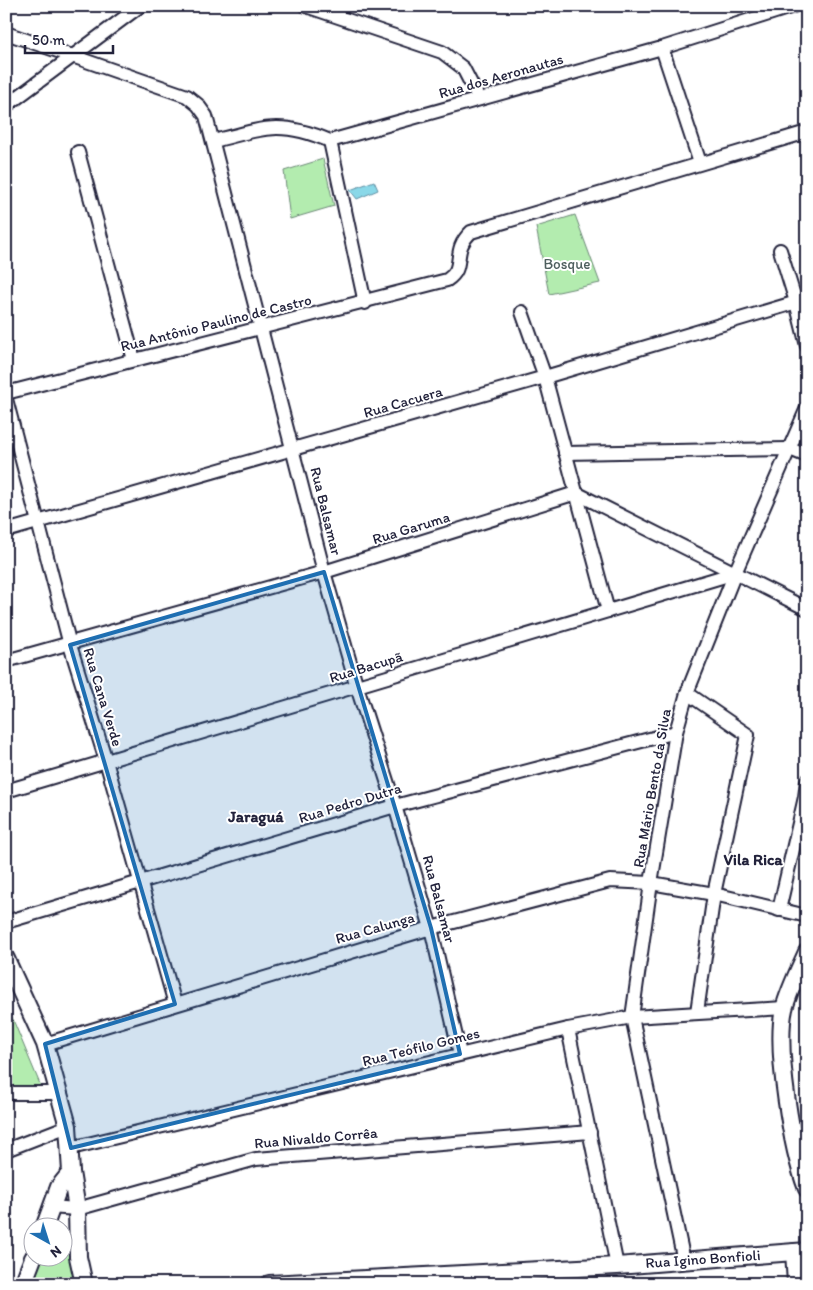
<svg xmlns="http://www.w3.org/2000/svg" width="813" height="1290" font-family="Itim,sans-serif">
	<rect width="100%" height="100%" fill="#fff"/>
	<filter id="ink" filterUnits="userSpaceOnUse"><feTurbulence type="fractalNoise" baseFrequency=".02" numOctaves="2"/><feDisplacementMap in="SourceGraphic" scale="10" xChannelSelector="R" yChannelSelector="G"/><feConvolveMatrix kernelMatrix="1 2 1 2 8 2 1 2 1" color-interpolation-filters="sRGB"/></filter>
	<g filter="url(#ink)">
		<g fill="#b3ecaf" stroke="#6a8775">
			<path d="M323,159L334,206L290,219L284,171Z"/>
			<path d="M575,215L600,283L549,294L536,227Z"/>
			<path d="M6,1003L42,1089L6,1088Z"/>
			<path d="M63,1233L76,1284H28L38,1258H62Z"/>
		</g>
		<path fill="#8ad8e8" stroke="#608fa3" d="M374,181L378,190L357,199L350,190Z"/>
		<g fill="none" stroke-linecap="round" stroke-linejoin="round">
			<g stroke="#22223b" stroke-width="16">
				<g id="minor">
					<path d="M306,6L442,52L463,68L479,99"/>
					<path d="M6,33L187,96L198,105L206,116L324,572L357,687L395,806L431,928L460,1054"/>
					<path d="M662,48L700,163"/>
					<path d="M6,106L140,6"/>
					<path d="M214,141C264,128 280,120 330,141L662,48L794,6"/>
					<path d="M330,141L365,303"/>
					<path d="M78,152L134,360"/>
					<path d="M780,250L796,302L807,346"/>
					<path d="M522,312L545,377L608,611"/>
					<path d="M6,393L447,280C467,267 450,252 471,232L807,132"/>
					<path d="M6,399L70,645L106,761L175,1004"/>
					<path d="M565,453L790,449L807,456"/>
					<path d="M6,531L545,377L807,299"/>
					<path d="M6,661L324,572L576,493L807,609"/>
					<path d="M687,693L748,735L714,894L697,1012"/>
					<path d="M6,791L735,573"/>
					<path d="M779,910L805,797L807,781"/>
					<path d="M6,922L395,806L676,732"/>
					<path d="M568,1029L617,1266"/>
					<path d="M45,1044L431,928L610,881L651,883L714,894L807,916"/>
					<path d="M6,1093H60"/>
					<path d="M71,1148L568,1029L632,1017L784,1008"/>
					<path d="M6,1150L68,1126"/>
					<path d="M50,1207L77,1209L256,1159L590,1132"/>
					<path d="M684,1261L632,1017L651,883L676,732L687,693L735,573L807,408"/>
				</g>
			</g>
			<g stroke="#22223b" stroke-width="20">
				<g id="tertiary">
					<path d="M807,952C799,970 789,990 784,1009C775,1048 792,1150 807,1189"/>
					<path d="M6,959L45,1044L68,1126L71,1172L77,1209L78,1257L84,1284"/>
					<path d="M44,1228L59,1187L71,1172"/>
					<path d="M794,1252L796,1284"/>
					<path d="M23,1284L33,1258"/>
					<path d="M269,1284L617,1266L807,1251"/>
				</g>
			</g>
			<use href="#minor" stroke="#fff" stroke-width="12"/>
			<use href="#tertiary" stroke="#fff" stroke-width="16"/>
		</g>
	</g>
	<path fill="#1f6fb2" fill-opacity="0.2" stroke="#1f6fb2" stroke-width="4" stroke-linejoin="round" d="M324,572L431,928L460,1054L71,1148L45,1044L175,1004L70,645Z"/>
	<g text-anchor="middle" stroke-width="4" stroke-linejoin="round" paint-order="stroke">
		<g font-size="15" fill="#22223b" stroke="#fff">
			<text transform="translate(501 76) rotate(-16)" y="5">Rua dos Aeronautas</text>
			<text transform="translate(216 323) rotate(-14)" y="5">Rua Antônio Paulino de Castro</text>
			<text transform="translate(403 402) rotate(-16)" y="5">Rua Cacuera</text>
			<text transform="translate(326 511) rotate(76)" y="5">Rua Balsamar</text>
			<text transform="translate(411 528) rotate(-17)" y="5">Rua Garuma</text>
			<text transform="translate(366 667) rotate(-17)" y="5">Rua Bacupã</text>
			<text transform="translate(103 697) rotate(73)" y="5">Rua Cana Verde</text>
			<text transform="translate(652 788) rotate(-80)" y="5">Rua Mário Bento da Silva</text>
			<text transform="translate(350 803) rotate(-17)" y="5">Rua Pedro Dutra</text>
			<text transform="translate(439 899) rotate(75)" y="5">Rua Balsamar</text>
			<text transform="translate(375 928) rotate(-16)" y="5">Rua Calunga</text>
			<text transform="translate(421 1047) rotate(-14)" y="5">Rua Teófilo Gomes</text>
			<text transform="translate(316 1138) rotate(-5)" y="5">Rua Nivaldo Corrêa</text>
			<text transform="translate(703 1259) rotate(-4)" y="5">Rua Igino Bonfioli</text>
		</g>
		<g font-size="15" fill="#4e5f5e" stroke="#fff">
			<text x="567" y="269">Bosque</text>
		</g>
		<g font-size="16" font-weight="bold" fill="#22223b" stroke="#fff">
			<text x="256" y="822">Jaraguá</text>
			<text x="753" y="865">Vila Rica</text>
		</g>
	</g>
	<rect width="813" height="1290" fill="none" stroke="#fff" stroke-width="25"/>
	<rect x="12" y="12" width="788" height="1265" fill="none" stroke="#22223b" stroke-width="2" filter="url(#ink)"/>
	<g transform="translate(48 1242) rotate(141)"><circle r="24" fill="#ffffff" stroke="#a7a7b1"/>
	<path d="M0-4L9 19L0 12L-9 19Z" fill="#1f6fb2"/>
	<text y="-8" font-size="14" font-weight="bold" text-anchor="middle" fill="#22223b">N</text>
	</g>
	<path d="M25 45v8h88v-8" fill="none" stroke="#22223b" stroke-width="2.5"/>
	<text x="32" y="45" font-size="15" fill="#22223b" stroke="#ffffff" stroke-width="4" paint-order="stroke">50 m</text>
</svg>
